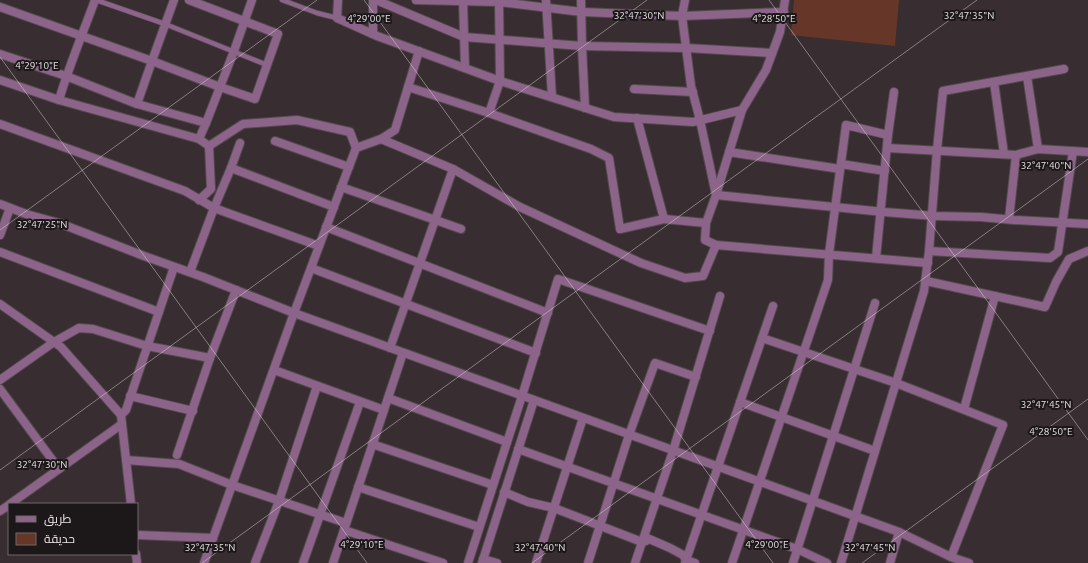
<svg xmlns="http://www.w3.org/2000/svg" width="1088" height="563" font-family="Ubuntu,Cairo,sans-serif">
	<rect width="100%" height="100%" fill="#382d31"/>
	<path fill="#663628" d="M794,0H899L895,46L791,35Z"/>
	<g fill="none" stroke-linecap="round" stroke-linejoin="round">
		<g stroke="#544a4e" stroke-width="6">
			<g id="lane">
				<path d="M96,0L165,24L267,65"/>
				<path d="M282,0L317,13L337,18"/>
			</g>
		</g>
		<g stroke="#544a4e" stroke-width="10">
			<g id="street">
				<path d="M338,0L337,18L377,36L500,81L614,117L693,122L742,110L766,70L780,32L785,0"/>
				<path d="M373,0V34"/>
				<path d="M376,0L464,37L582,46L687,48L772,53"/>
				<path d="M416,0L499,2L582,12L682,16L784,12"/>
				<path d="M463,0L465,68"/>
				<path d="M546,0L552,97"/>
				<path d="M581,0L582,46L585,108"/>
				<path d="M685,0L682,16L691,86L700,120L716,195L884,212L935,216L981,217L1014,220L1088,224"/>
				<path d="M0,7L152,61L220,87L255,99L278,34L189,0"/>
				<path d="M0,54L66,76L137,104L206,123"/>
				<path d="M1027,76L1038,149"/>
				<path d="M0,80L59,100L199,139L209,146"/>
				<path d="M994,82L1004,154"/>
				<path d="M408,87L489,113"/>
				<path d="M634,89L693,92"/>
				<path d="M59,100C69,66 83,33 95,0"/>
				<path d="M137,104L152,61L174,0"/>
				<path d="M637,118L664,219"/>
				<path d="M0,124L185,191L214,208L319,246"/>
				<path d="M888,135L894,92"/>
				<path d="M199,139L206,123L234,51L252,0"/>
				<path d="M381,139L395,130L419,51"/>
				<path d="M275,141L349,167"/>
				<path d="M887,148L1016,155L1038,149L1088,152"/>
				<path d="M729,152L840,169"/>
				<path d="M841,164L885,171"/>
				<path d="M231,168L334,207"/>
				<path d="M341,187L461,229"/>
				<path d="M199,200L211,189L209,146L243,124L297,120L350,132L356,148L381,139L453,169L520,207L641,263L685,278L703,276L716,245L705,240L706,223L664,219L620,229L609,158L591,149L489,113L500,81L499,0"/>
				<path d="M0,204L26,214L59,223L144,256L203,277L294,313L899,532L951,557L969,563"/>
				<path d="M1009,219L1016,155"/>
				<path d="M706,223L716,195L742,110"/>
				<path d="M326,227L548,313"/>
				<path d="M0,235L10,208"/>
				<path d="M716,245L928,263"/>
				<path d="M929,251L1050,258L1058,252L1073,151"/>
				<path d="M0,252L159,312"/>
				<path d="M311,268L536,353"/>
				<path d="M190,272L214,208L231,168L240,143"/>
				<path d="M926,281L1045,307L1056,282L1069,259L1088,251"/>
				<path d="M0,304L61,347L121,415L131,504"/>
				<path d="M762,338L896,383L1003,425L951,557"/>
				<path d="M390,348L453,169"/>
				<path d="M274,370L384,410"/>
				<path d="M0,380L54,342L79,328L93,329L147,346L210,358"/>
				<path d="M0,389L59,469"/>
				<path d="M130,396L193,411"/>
				<path d="M388,398L507,442"/>
				<path d="M740,402L875,451"/>
				<path d="M964,409L995,296"/>
				<path d="M121,415L126,410L174,267"/>
				<path d="M372,444L493,485"/>
				<path d="M518,449L797,549L827,563"/>
				<path d="M177,455L210,358L236,290"/>
				<path d="M126,460L179,464L232,485L346,523"/>
				<path d="M358,487L479,527"/>
				<path d="M504,492L528,502L554,508L642,542L646,541L647,538L670,548L683,555L686,560L695,563"/>
				<path d="M10,504L122,424"/>
				<path d="M0,511L9,505"/>
				<path d="M344,530L443,563"/>
				<path d="M137,535L213,538"/>
				<path d="M136,554L137,563"/>
				<path d="M483,559L497,563"/>
				<path d="M204,563L294,313L356,148"/>
				<path d="M255,563L279,501L317,386"/>
				<path d="M303,563L360,402"/>
				<path d="M333,563L403,353"/>
				<path d="M468,563L522,396L558,279L710,331"/>
				<path d="M482,563L534,400"/>
				<path d="M536,563L583,418"/>
				<path d="M588,563L629,435L655,363L696,377"/>
				<path d="M635,563L673,451L720,296"/>
				<path d="M685,563L773,306"/>
				<path d="M732,563L828,280L829,254L846,125L888,135L876,258"/>
				<path d="M793,563L875,303"/>
				<path d="M841,563L924,291L929,251L937,150L943,91L1064,69"/>
				<path d="M890,563L899,532"/>
			</g>
		</g>
		<use href="#lane" stroke="#8c648a" stroke-width="4.5"/>
		<use href="#street" stroke="#8c648a" stroke-width="8"/>
	</g>
	<path fill="none" stroke="#e9e2e5" stroke-width="1" stroke-opacity="0.45" d="M364,0L773,563M769,0L1088,440M0,57L367,563M0,230L317,0M0,470L647,0M202,563L977,0M532,563L1088,159M862,563L1088,399"/>
	<g font-size="10" text-anchor="middle" fill="#e9e2e5" stroke="#1c1719" stroke-width="4" stroke-linejoin="round" paint-order="stroke">
		<text x="639" y="19">32°47'30"N</text>
		<text x="969" y="19">32°47'35"N</text>
		<text x="369" y="22">4°29'00"E</text>
		<text x="774" y="22">4°28'50"E</text>
		<text x="37" y="69">4°29'10"E</text>
		<text x="1046" y="169">32°47'40"N</text>
		<text x="42" y="228">32°47'25"N</text>
		<text x="1046" y="408">32°47'45"N</text>
		<text x="1051" y="435">4°28'50"E</text>
		<text x="42" y="468">32°47'30"N</text>
		<text x="362" y="548">4°29'10"E</text>
		<text x="767" y="548">4°29'00"E</text>
		<text x="210" y="551">32°47'35"N</text>
		<text x="540" y="551">32°47'40"N</text>
		<text x="870" y="551">32°47'45"N</text>
	</g>
	<rect x="8" y="503" width="130" height="52" fill="#1c1719" stroke="#6e686b"/>
	<rect x="16" y="516" width="20" height="6" fill="#8c648a" stroke="#6e686b"/>
	<text x="44" y="523" font-size="12" fill="#e9e2e5">طريق</text>
	<rect x="16" y="533" width="20" height="12" fill="#663628" stroke="#6e686b"/>
	<text x="44" y="543" font-size="12" fill="#e9e2e5">حديقة</text>
</svg>
